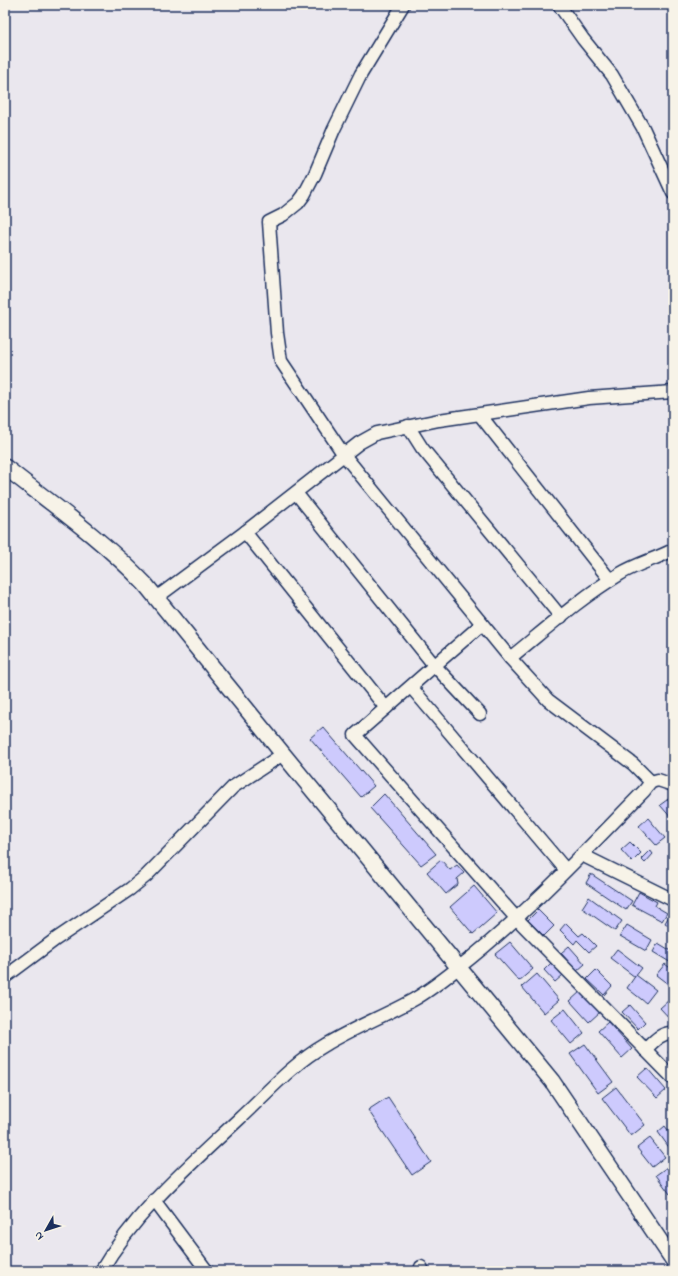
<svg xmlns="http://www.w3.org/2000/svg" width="678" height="1276" font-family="'Indie Flower',sans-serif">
	<rect width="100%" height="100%" fill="#eae7ee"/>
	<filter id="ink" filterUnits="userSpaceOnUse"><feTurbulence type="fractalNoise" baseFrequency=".025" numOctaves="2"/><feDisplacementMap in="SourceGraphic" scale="8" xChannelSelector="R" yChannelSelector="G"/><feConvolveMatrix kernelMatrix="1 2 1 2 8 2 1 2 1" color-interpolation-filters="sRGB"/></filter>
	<g filter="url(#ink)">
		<g fill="#cdcafd" stroke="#1b2f5e">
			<path d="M323,727L374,786L361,797L310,738Z"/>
			<path d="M384,794L436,854L421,865L370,808Z"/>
			<path d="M671,797L673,800V820L660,805Z"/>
			<path d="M648,818L665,838L656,845L639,826Z"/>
			<path d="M630,842L641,853L632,862L621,850Z"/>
			<path d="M650,850L653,854L645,863L641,859Z"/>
			<path d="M441,860L450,870L457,865L464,873L457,879L458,884L446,894L427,872Z"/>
			<path d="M591,874L632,901L626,910L586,883Z"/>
			<path d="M474,886L497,913L473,934L450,907Z"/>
			<path d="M639,892L657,902L655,906L667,913L662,921L632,905Z"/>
			<path d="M589,897L622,921L615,931L582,908Z"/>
			<path d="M673,909V928L665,923Z"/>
			<path d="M538,910L554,926L544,936L528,920Z"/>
			<path d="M566,923L579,936L583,933L596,946L589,952L577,940L574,944L560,930Z"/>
			<path d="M627,925L652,940L646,951L620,936Z"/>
			<path d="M510,942L533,969L519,981L495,954Z"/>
			<path d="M658,943L673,952V964L653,952Z"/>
			<path d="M569,946L585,964L577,971L561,953Z"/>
			<path d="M617,949L642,968L635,977L610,958Z"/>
			<path d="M552,962L563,975L555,982L544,970Z"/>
			<path d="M665,964L673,970V988L656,975Z"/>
			<path d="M596,970L612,986L604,995L587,979Z"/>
			<path d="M537,974L559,1000L544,1013L522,987Z"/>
			<path d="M636,975L656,990L646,1003L627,988Z"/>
			<path d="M581,991L600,1012L589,1022L570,1001Z"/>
			<path d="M669,1000L673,1004V1022L660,1008Z"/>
			<path d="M630,1005L645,1022L638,1029L622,1012Z"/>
			<path d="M565,1009L584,1033L571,1044L551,1020Z"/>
			<path d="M608,1022L632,1049L622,1058L598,1031Z"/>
			<path d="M585,1044L613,1082L598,1093L570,1054Z"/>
			<path d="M673,1048V1058L668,1052Z"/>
			<path d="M647,1068L666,1090L657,1098L637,1077Z"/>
			<path d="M616,1087L645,1125L631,1136L602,1098Z"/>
			<path d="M388,1097L431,1162L412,1175L368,1110Z"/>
			<path d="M665,1126L673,1137V1153L658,1132Z"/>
			<path d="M650,1138L665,1157L652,1167L637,1148Z"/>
			<path d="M670,1165L673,1169V1191L670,1194L656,1175Z"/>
		</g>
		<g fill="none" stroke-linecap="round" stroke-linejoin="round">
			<g stroke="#1b2f5e" stroke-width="15">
				<g id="minor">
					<path d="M559,5L583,39L612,75L643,128L673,193"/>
					<path d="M480,415L610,580"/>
					<path d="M408,426L422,448L561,617"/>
					<path d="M296,493L434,665L480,714"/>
					<path d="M245,532L386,708"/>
					<path d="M156,598L245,532L359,443L377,433L439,420L589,398L673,392"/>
					<path d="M482,624L355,735L517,919L673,1078"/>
					<path d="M510,658C546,629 580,598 620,574C636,564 656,559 673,550"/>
					<path d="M411,687L566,870"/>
					<path d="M651,782L658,780L673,785"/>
					<path d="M582,855L673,900"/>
					<path d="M5,977L56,939L130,889L146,876L233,787L283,754"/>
					<path d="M645,1050C653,1042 661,1032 673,1033"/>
					<path d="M154,1200L207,1271"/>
					<path d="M421,1267L423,1271"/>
					<path d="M101,1271C136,1211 189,1166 239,1119C266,1094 292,1064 325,1045C353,1028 384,1016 413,1000C429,991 444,979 458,968C526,915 584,852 644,791L651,782L633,764L548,700L510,658L344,455L281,361L277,333L269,222L283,215L298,203L304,195L315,174L334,129L361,74L403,5"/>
				</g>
			</g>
			<g stroke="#1b2f5e" stroke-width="18">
				<path id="tertiary" d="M5,467C52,504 103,540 145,584L283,754L552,1081L673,1260"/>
			</g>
			<use href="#minor" stroke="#f7f3e8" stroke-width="12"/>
			<use href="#tertiary" stroke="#f7f3e8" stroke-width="15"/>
		</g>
	</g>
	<rect width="678" height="1276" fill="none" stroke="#f7f3e8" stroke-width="20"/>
	<rect x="10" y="10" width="658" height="1256" fill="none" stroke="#1b2f5e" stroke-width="1.5" filter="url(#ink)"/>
	<g transform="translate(46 1230) rotate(231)" stroke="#f7f3e8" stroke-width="3" paint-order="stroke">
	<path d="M0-3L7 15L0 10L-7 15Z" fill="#1b2f5e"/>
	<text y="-6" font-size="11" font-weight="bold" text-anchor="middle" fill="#1b2f5e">N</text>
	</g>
</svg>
